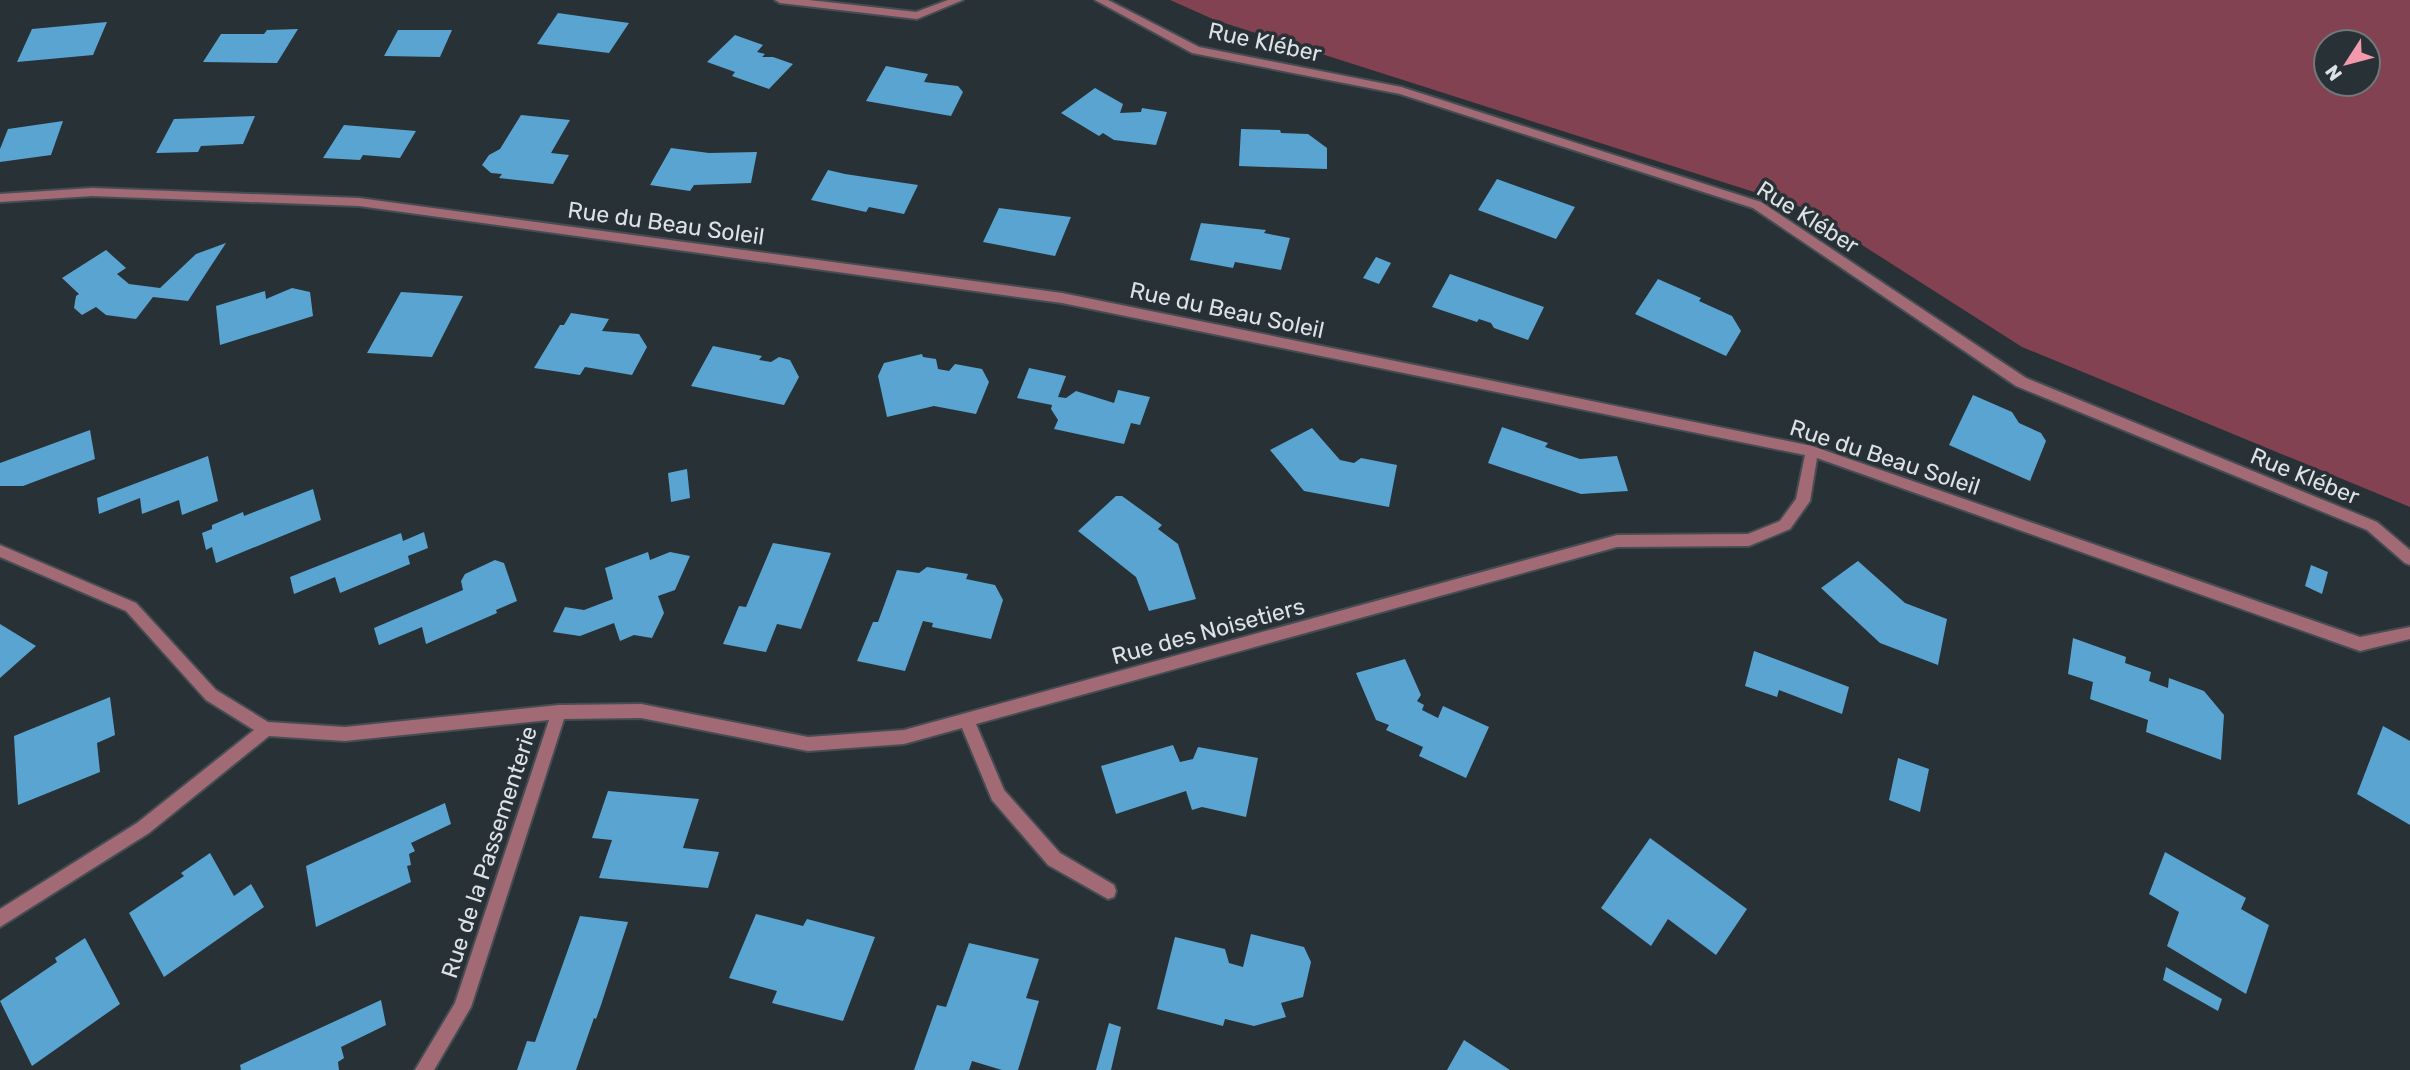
<svg xmlns="http://www.w3.org/2000/svg" width="2410" height="1070" font-family="Rubik,sans-serif">
	<rect width="100%" height="100%" fill="#283136"/>
	<path fill="#824251" fill-rule="evenodd" d="M1170,0H2410V507L2022,347L1804,208L1215,20ZM2368,42V84H2326V42Z"/>
	<g fill="#5aa4d2">
		<path d="M558,13L586,17L629,23L609,53L537,44Z"/>
		<path d="M107,22L93,55L17,62L32,29Z"/>
		<path d="M298,29L277,63L203,62L221,34H264L267,30Z"/>
		<path d="M398,30H452L440,57L384,56Z"/>
		<path d="M735,35L763,45L757,52L765,54L762,57H773L793,64L769,89L732,76L735,72L707,62Z"/>
		<path d="M886,66L928,74L924,82L958,86L963,92L951,116L866,101Z"/>
		<path d="M1095,88L1123,104L1120,113L1141,112L1142,108L1167,112L1156,145L1114,140L1103,133L1099,136L1061,113Z"/>
		<path d="M521,115L570,120L551,153L569,155L553,184L499,178L502,174L491,173L482,165L489,155L500,149Z"/>
		<path d="M255,116L243,144L201,146L198,152L156,153L174,119Z"/>
		<path d="M63,121L51,155L0,162V149L8,129Z"/>
		<path d="M344,125L416,131L400,158L363,155L360,160L323,158Z"/>
		<path d="M1241,129L1280,130L1281,133L1308,134L1327,148V169L1239,166Z"/>
		<path d="M671,148L709,153L757,152L751,183L694,185L690,191L650,185Z"/>
		<path d="M828,170L845,174L918,185L904,214L869,207L866,212L811,200Z"/>
		<path d="M1497,179L1575,207L1556,239L1478,210Z"/>
		<path d="M999,208L1071,217L1055,256L983,242Z"/>
		<path d="M1201,223L1266,230L1264,233L1290,238L1281,270L1235,262L1233,268L1190,260Z"/>
		<path d="M226,243L188,301L153,297L136,319L106,315L96,307L82,315L74,308L76,296L79,294L62,278L106,250L126,268L117,274L129,284L160,288L196,254Z"/>
		<path d="M1376,257L1391,263L1379,284L1363,278Z"/>
		<path d="M1450,274L1544,307L1528,340L1494,328L1491,323L1479,319L1477,322L1432,307Z"/>
		<path d="M1658,279L1701,298L1699,301L1732,316L1741,331L1726,356L1635,314Z"/>
		<path d="M292,288L310,292L313,316L220,345L216,306L265,291L266,299Z"/>
		<path d="M401,292L463,296L432,357L367,353Z"/>
		<path d="M571,313L609,319L602,331L639,334L647,347L632,375L585,367L580,375L534,368L560,325H564Z"/>
		<path d="M713,346L762,356L759,360L771,362L779,357L790,360L799,377L784,405L691,386Z"/>
		<path d="M922,354L923,357L936,359L938,369L949,371L955,364L982,369L989,382L976,414L934,406L887,417L878,376L884,363Z"/>
		<path d="M1029,368L1066,376L1058,397L1066,398L1076,391L1114,403L1118,390L1150,397L1140,425L1131,423L1124,444L1054,429L1058,420L1051,409L1052,405L1017,398Z"/>
		<path d="M1973,395L2012,412L2019,423L2041,433L2046,441L2030,481L1949,445Z"/>
		<path d="M1502,427L1548,443L1545,447L1580,459L1617,456L1628,491L1581,494L1488,463Z"/>
		<path d="M1312,428L1340,460L1354,463L1361,458L1397,465L1389,507L1304,491L1270,450Z"/>
		<path d="M90,430L95,459L23,486H0V463Z"/>
		<path d="M208,456L218,501L182,515L179,500L142,514L140,498L99,514L97,498Z"/>
		<path d="M687,469L690,498L671,502L668,473Z"/>
		<path d="M313,489L321,520L216,563L212,547L206,550L202,533L212,529V525L243,512L244,516Z"/>
		<path d="M1116,496H1122L1162,525L1158,529L1178,544L1196,599L1149,611L1136,577L1078,531Z"/>
		<path d="M424,532L428,548L408,556L410,564L340,593L335,577L294,594L290,577L401,533L403,541Z"/>
		<path d="M773,543L831,553L801,629L777,624L766,652L723,644L739,606L746,607Z"/>
		<path d="M648,552L650,560L670,552L690,556L675,590L658,596L664,613L652,638L634,635L620,641L614,623L580,636L553,632L565,607L584,610L613,599L605,568Z"/>
		<path d="M495,560L504,563L517,601L496,610L497,613L426,644L422,627L379,645L374,628L463,590L461,581L465,574Z"/>
		<path d="M1858,561L1905,603L1947,619L1938,665L1880,643L1821,588Z"/>
		<path d="M2311,565L2328,572L2322,594L2305,586Z"/>
		<path d="M927,567L968,574L966,579L995,585L1003,600L991,639L932,627L933,623L923,621L905,671L857,661L873,622H878L897,570L919,573Z"/>
		<path d="M0,624L36,646L0,678Z"/>
		<path d="M2073,638L2126,657L2125,663L2151,672L2149,681L2168,688L2169,678L2204,691L2224,715L2221,760L2146,732L2148,720L2090,699L2093,682L2068,674Z"/>
		<path d="M1754,651L1849,687L1842,714L1779,690L1777,697L1745,686Z"/>
		<path d="M1405,659L1421,695L1417,701L1424,705L1422,710L1438,718L1443,706L1489,727L1466,778L1419,756L1423,747L1386,730L1389,725L1376,720L1356,673Z"/>
		<path d="M110,697L115,735L97,743L100,772L18,805L14,736Z"/>
		<path d="M2383,726L2410,741V825L2357,794Z"/>
		<path d="M1173,745L1180,762L1193,759L1198,747L1258,758L1246,817L1202,807L1192,810L1186,791L1116,814L1101,766Z"/>
		<path d="M1898,758L1929,769L1920,812L1889,800Z"/>
		<path d="M608,791L699,799L683,848L719,852L708,888L599,878L612,840L592,838Z"/>
		<path d="M445,803L451,824L411,843L415,851L409,854L411,865L407,866L411,882L316,927L306,866Z"/>
		<path d="M1650,838L1747,909L1716,955L1668,919L1651,946L1601,908Z"/>
		<path d="M2165,852L2246,898L2241,909L2269,925L2246,994L2167,946L2179,912L2149,894Z"/>
		<path d="M210,853L234,896L251,884L264,907L164,977L129,913L184,876L181,873Z"/>
		<path d="M756,914L803,926L807,919L875,937L843,1021L772,1003L777,991L729,978Z"/>
		<path d="M580,916L628,922L601,1005L596,1019L594,1018L576,1070H517L527,1041L535,1042Z"/>
		<path d="M1251,934L1304,947L1311,962L1303,997L1281,1003L1286,1017L1254,1026L1225,1019L1223,1026L1157,1009L1175,937L1225,949L1229,963L1243,967Z"/>
		<path d="M85,938L120,1004L32,1066L0,1001L57,962L55,958Z"/>
		<path d="M969,943L1039,959L1026,998L1039,1001L1018,1070H1002L972,1061L969,1070H914L937,1005L946,1007Z"/>
		<path d="M2166,967L2222,999L2218,1011L2163,980Z"/>
		<path d="M381,1000L386,1025L341,1047L344,1058L338,1062L339,1070H241L240,1065Z"/>
		<path d="M1109,1023L1121,1027L1111,1070H1096Z"/>
		<path d="M1464,1040L1510,1070H1447Z"/>
	</g>
	<g fill="none" stroke-linecap="round" stroke-linejoin="round">
		<g stroke="#454d52" stroke-width="4">
			<g id="street">
				<path d="M775,0H809L916,12L948,0H963L917,19L780,3Z"/>
				<path d="M1095,0H1108L1199,47L1401,87L1761,202L2026,378L2377,522L2410,550V565L2405,563L2367,530L2016,386L1753,208L1400,94L1192,53Z"/>
				<path d="M92,188L359,198L1062,293L1812,446L2360,637L2410,627V639L2360,651L1817,458L1810,501L1790,529L1749,546L1617,547L976,724L1004,790L1060,853L1114,885L1116,891L1114,897L1108,899L1048,865L992,800L962,728L904,744L808,751L641,718L564,719L471,1007L434,1070H415L455,1003L549,720L345,741L269,736L149,833L0,927V909L137,823L254,730L206,700L126,611L0,557V545L136,603L216,690L268,722L345,727L559,705L641,704L808,737L904,730L1617,535L1748,534L1780,521L1796,499L1805,455L1062,303L359,206L92,196L0,202V194Z"/>
			</g>
		</g>
		<use href="#street" fill="#a16a75" fill-rule="evenodd"/>
	</g>
	<g text-anchor="middle" stroke-width="7" stroke-linejoin="round" paint-order="stroke">
		<g font-size="23" fill="#dce2e5" stroke="#283136">
			<text transform="translate(1265 42) rotate(12)" y="8">Rue Kléber</text>
			<text transform="translate(1808 217) rotate(32)" y="8">Rue Kléber</text>
			<text transform="translate(666 223) rotate(8)" y="8">Rue du Beau Soleil</text>
			<text transform="translate(1227 310) rotate(12)" y="8">Rue du Beau Soleil</text>
			<text transform="translate(1885 457) rotate(18)" y="8">Rue du Beau Soleil</text>
			<text transform="translate(2305 476) rotate(22)" y="8">Rue Kléber</text>
			<text transform="translate(1208 631) rotate(-15)" y="8">Rue des Noisetiers</text>
			<text transform="translate(489 852) rotate(-72)" y="8">Rue de la Passementerie</text>
		</g>
	</g>
	<g transform="translate(2347 63) rotate(234)"><circle r="33" fill="#283136" stroke="#70787c" stroke-width="2"/>
	<path d="M0-5L12 26L0 18L-12 26Z" fill="#f29aac"/>
	<text y="-10" font-size="19" font-weight="bold" text-anchor="middle" fill="#dce2e5">N</text>
	</g>
</svg>
